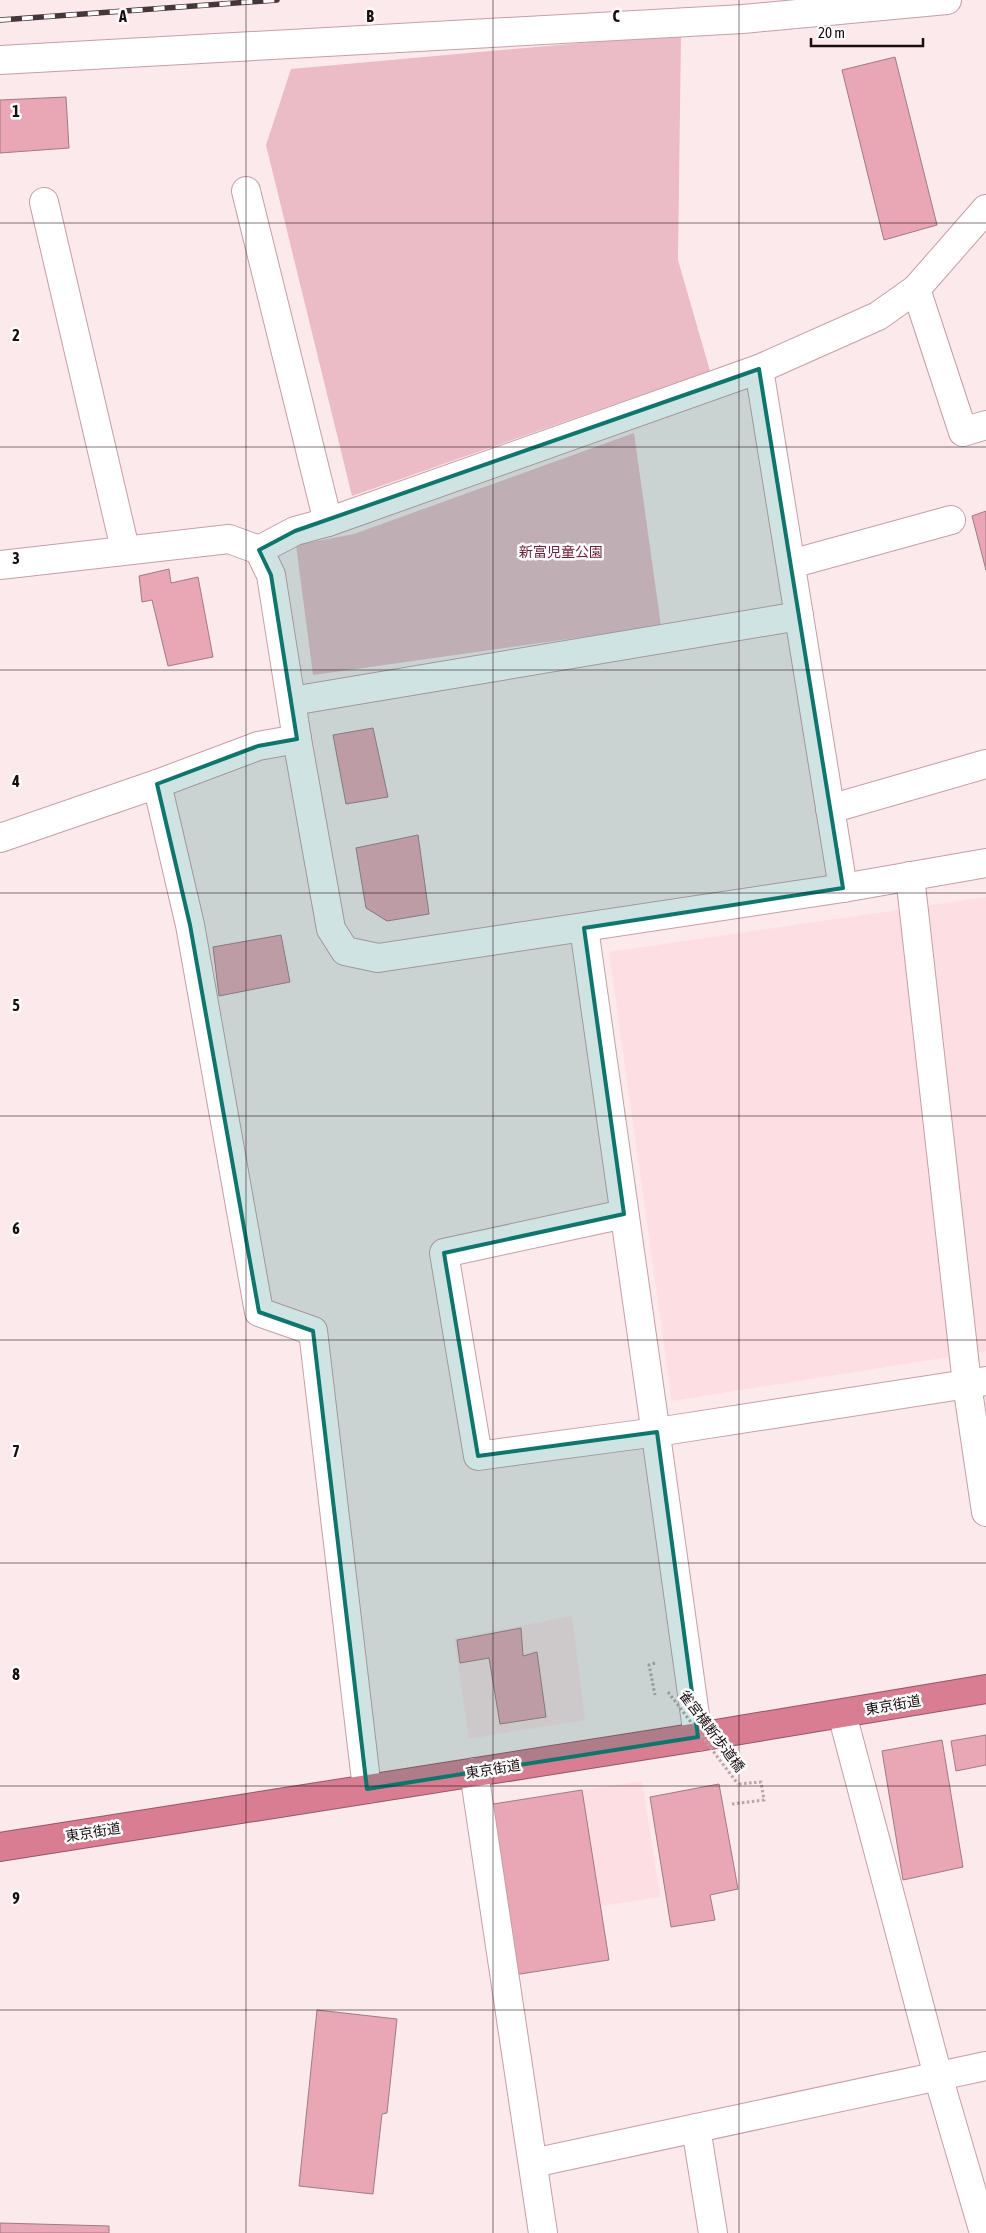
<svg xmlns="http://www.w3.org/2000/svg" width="986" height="2233" font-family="'Asap Condensed','Noto Sans JP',sans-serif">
	<rect width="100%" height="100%" fill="#fbe9ec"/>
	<g fill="#fddee3">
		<path d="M986,897V1351L672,1401L609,952Z"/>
		<path d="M572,1616L585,1720L469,1739L454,1638Z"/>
		<path d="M642,1781L660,1897L601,1906L609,1960L514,1975L487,1805Z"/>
	</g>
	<g fill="#ebbcc5">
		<path d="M681,34L678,260L710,371L352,496L266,145L291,69Z"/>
		<path d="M634,433L661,626L313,675L296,545L354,534Z"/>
	</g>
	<g fill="#e9a6b4" stroke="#a17a82">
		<path d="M895,57L937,225L884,240L842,70Z"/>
		<path d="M66,97L69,148L0,153V100Z"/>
		<path d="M986,511V570L972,516Z"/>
		<path d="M169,569L171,583L198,577L213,657L168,666L152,600L142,602L139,576Z"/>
		<path d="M373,728L388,797L346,804L333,735Z"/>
		<path d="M418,835L429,914L387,921L366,908L356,848Z"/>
		<path d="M281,935L290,982L219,996L213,947Z"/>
		<path d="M521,1628L523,1656L537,1652L546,1717L500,1724L489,1658L460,1663L457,1640Z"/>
		<path d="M986,1735V1765L956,1771L951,1741Z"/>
		<path d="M942,1740L963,1867L903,1880L882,1751Z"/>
		<path d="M719,1784L738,1889L710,1895L715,1920L671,1927L650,1797Z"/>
		<path d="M582,1790L609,1960L514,1975L487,1805Z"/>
		<path d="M317,2010L397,2019L387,2113L382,2114L373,2194L299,2186Z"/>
		<path d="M0,2223L109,2226V2233H0Z"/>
	</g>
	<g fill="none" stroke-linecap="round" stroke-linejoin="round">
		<g stroke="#c79ea6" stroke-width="30">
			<g id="minor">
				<path d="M0,60L743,19L947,0"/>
				<path d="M246,191L328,522"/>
				<path d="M44,202L125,549"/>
				<path d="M916,289L963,432L986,425"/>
				<path d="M759,369L843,888"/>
				<path d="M259,550L295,531L328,522L759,369L878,316L916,289L986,209"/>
				<path d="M791,564L951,520"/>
				<path d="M0,565L229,539L259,550L271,575L297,739L331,929L345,951L378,958L843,888L986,863"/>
				<path d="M292,701L799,616"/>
				<path d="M157,784L190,925L259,1312L313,1331L367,1789"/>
				<path d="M830,809L986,764"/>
				<path d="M0,838L157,784L258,746L297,739"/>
				<path d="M910,876L967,1384L986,1512"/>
				<path d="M584,928C621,1198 662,1467 698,1737"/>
				<path d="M624,1214L444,1253L478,1456L657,1432L986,1381"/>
				<path d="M842,1714L938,2076L984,2233"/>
				<path d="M474,1772L543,2233"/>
				<path d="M696,2128L713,2233"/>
				<path d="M533,2163L986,2066"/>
			</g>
		</g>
		<g stroke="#965564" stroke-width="30">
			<path id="highway" d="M0,1847L698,1737L986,1689"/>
		</g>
		<g stroke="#b6a6a9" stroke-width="3" stroke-dasharray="2.5 2.5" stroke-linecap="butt">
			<path d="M655,1663L649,1665L655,1695"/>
			<path d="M732,1804L764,1800L761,1782L738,1784"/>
		</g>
		<use href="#minor" stroke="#fff" stroke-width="28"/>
		<use href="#highway" stroke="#d87d92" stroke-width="28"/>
		<g stroke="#443639" stroke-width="5.5">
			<path id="rail" d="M0,20L277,0"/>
		</g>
		<use href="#rail" stroke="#fcfcfc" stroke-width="4" stroke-dasharray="11" stroke-linecap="butt"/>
		<path stroke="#b6a6a9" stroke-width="3" stroke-dasharray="2.5 2.5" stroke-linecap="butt" d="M668,1692L738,1784"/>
	</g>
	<path fill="#0f766e" fill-opacity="0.2" stroke="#0f766e" stroke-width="4" stroke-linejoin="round" d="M759,369L843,888L584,928L624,1214L444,1253L478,1456L657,1432L698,1737L367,1789L313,1331L259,1312L190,925L157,784L258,746L297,739L271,575L259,550L295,531Z"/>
	<path fill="none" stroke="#1a0c0f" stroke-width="1" stroke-opacity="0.55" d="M246,0V2233M493,0V2233M739,0V2233M0,223H986M0,447H986M0,670H986M0,893H986M0,1116H986M0,1340H986M0,1563H986M0,1786H986M0,2010H986"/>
	<g text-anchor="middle" stroke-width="5" stroke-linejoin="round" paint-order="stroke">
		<g font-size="14" fill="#6a1d35" stroke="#fcfcfc">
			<text x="561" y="557">新富児童公園</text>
		</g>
		<g font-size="14" fill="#1a0c0f" stroke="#fcfcfc">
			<text transform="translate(893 1705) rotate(-10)" y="5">東京街道</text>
			<text transform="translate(712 1731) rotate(53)" y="5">雀宮横断歩道橋</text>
			<text transform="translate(493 1769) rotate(-9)" y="5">東京街道</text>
			<text transform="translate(93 1832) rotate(-9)" y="5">東京街道</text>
		</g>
	</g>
	<g font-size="16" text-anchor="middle" font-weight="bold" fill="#1a0c0f" stroke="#fcfcfc" stroke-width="5" stroke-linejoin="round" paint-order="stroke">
		<text x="123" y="22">A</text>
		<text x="370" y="22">B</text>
		<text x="616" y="22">C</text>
		<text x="16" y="117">1</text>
		<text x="16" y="341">2</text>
		<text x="16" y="564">3</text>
		<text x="16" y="787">4</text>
		<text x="16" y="1011">5</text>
		<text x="16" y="1234">6</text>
		<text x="16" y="1457">7</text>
		<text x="16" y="1680">8</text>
		<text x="16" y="1904">9</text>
	</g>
	<path d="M811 38v8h112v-8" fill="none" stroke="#1a0c0f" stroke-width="2.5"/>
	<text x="818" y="38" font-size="15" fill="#1a0c0f" stroke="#fcfcfc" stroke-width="4" paint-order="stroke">20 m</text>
</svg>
